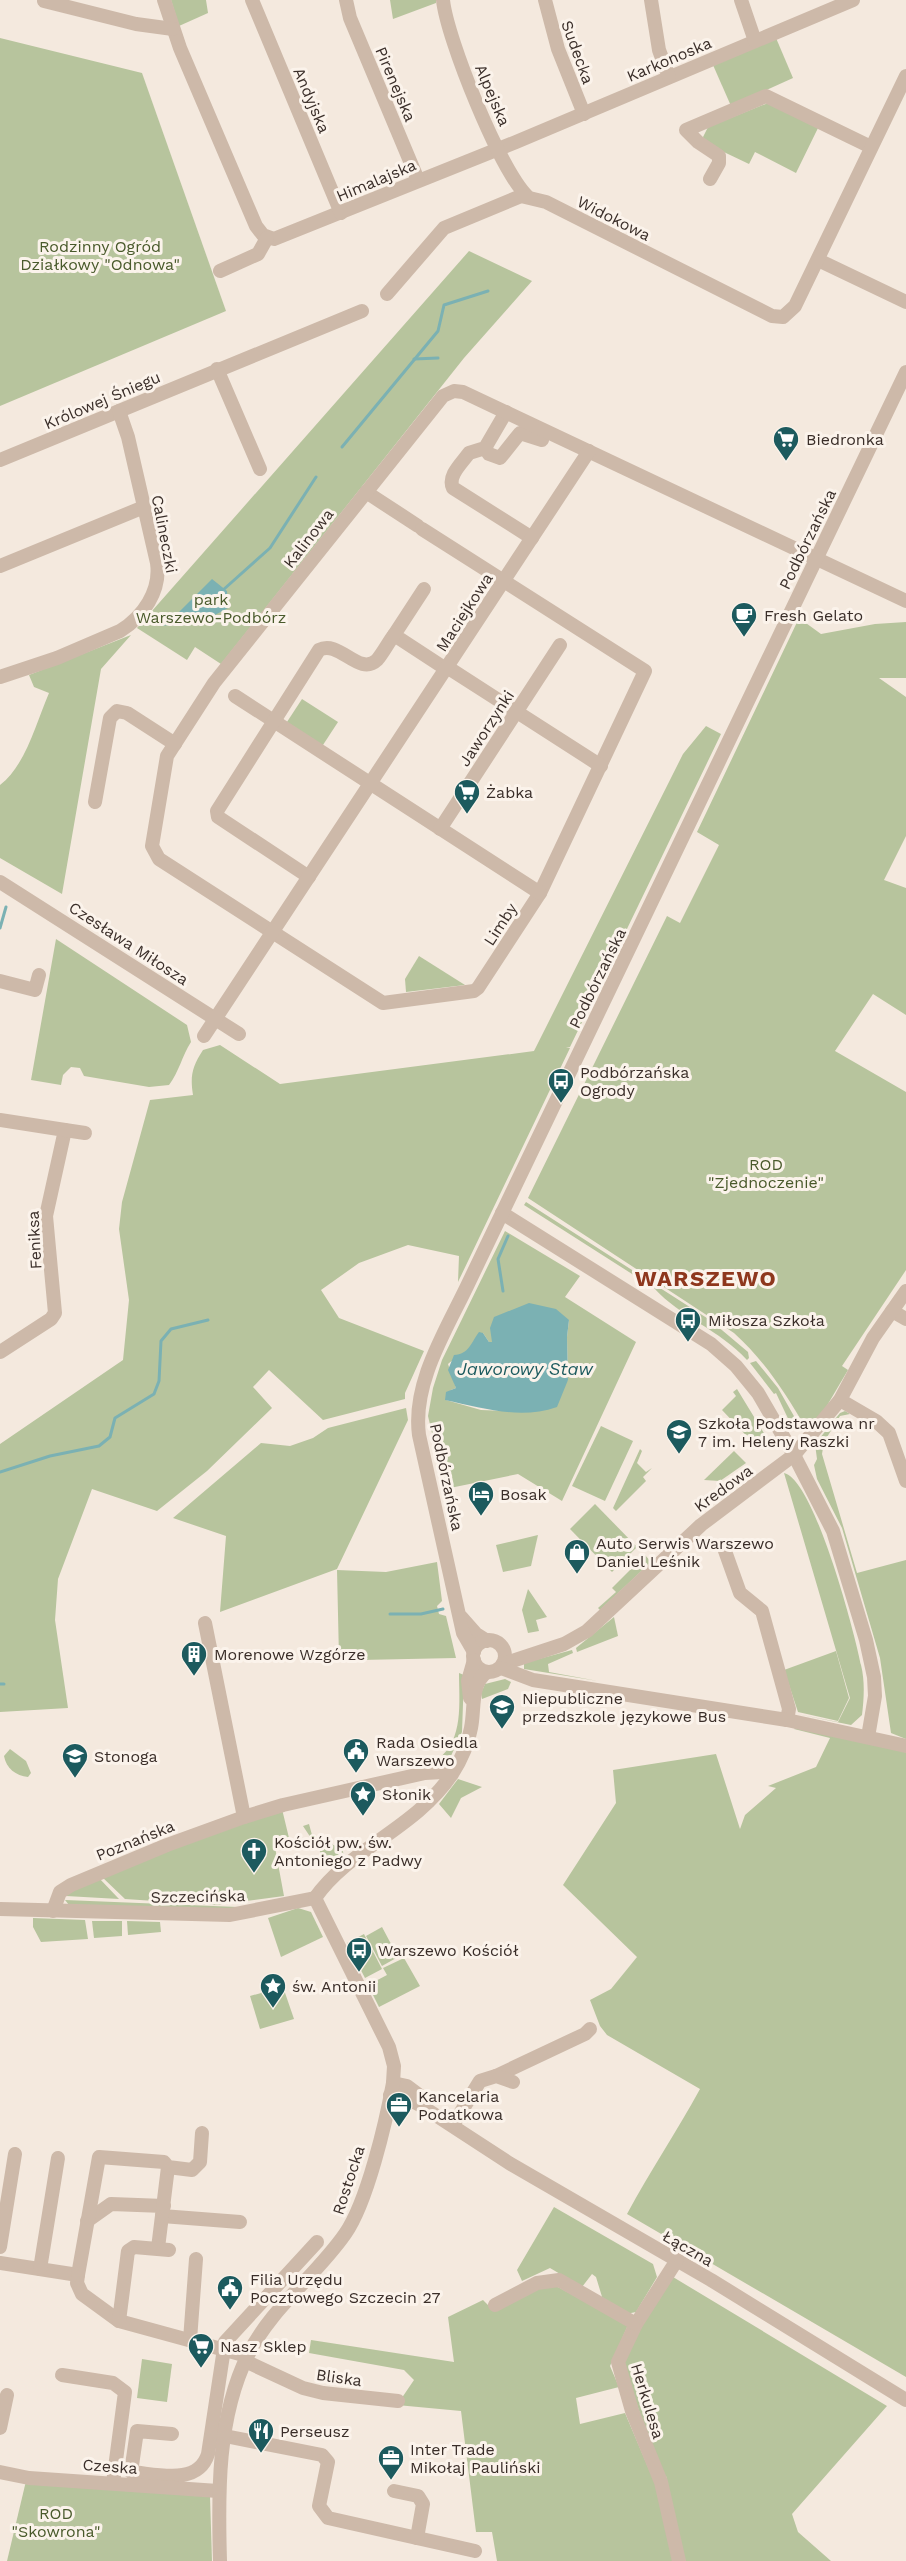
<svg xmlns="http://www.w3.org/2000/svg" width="906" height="2561" font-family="'Work Sans',sans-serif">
	<rect width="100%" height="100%" fill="#f4e9de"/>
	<g fill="#b7c49d" fill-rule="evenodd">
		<path d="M171,0H206L208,13L179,26Z"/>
		<path d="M390,0H436V3L393,19Z"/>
		<path d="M0,38L142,73L226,311L0,406Z"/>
		<path d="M776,38L793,78L731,106L713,65Z"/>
		<path d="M768,103L818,128L796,173L755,152L749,164L705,143L703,137L708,127Z"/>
		<path d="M469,251L532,281L464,358L221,664L195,647L187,660L137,628Z"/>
		<path d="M799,618L821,634L875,624L906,622V678H879L906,697V836L884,880L906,888V1015L873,994L835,1051L906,1092V1270L842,1366L848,1370L825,1409L807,1430C786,1394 765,1361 734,1333L528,1198L667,916L680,923L719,845L697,832Z"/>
		<path d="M131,635L101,669L62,894L0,858V785C26,765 36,723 49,693L34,687L29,675Z"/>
		<path d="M302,699L338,722L321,748L285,725Z"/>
		<path d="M706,726L721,734L570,1047L566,1048H570L458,1282L459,1256L408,1245L359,1263L321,1290L339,1318L424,1351L405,1393V1399L323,1420L269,1370L253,1387L272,1408L207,1471L157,1511L92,1489L58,1579L55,1620L68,1708L0,1712V1444L123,1360L129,1300L119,1229L122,1202L150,1100L193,1095C190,1076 192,1067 203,1050L220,1045L280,1084L534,1051L683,754Z"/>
		<path d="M56,939L187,1025L191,1042C182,1056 179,1072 169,1085L149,1087L84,1076L80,1068L71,1067L63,1075L61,1085L31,1080Z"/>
		<path d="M419,956L465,985L406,992L405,979Z"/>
		<path d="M526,1202L710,1320L748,1352L749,1358L747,1360C720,1330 680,1317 654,1288L524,1205Z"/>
		<path d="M505,1231L580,1276L565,1297L636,1342L562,1501L518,1474L445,1489L428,1416L433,1388L442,1360ZM569,1320L567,1337L568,1380L506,1411L481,1410L446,1400L451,1390L456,1388L448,1364C454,1358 463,1356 468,1351C474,1343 474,1338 483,1333L489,1342H492Z"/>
		<path d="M756,1361L778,1388L803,1432L792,1427L776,1393L774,1394L750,1363Z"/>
		<path d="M737,1389L770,1443L759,1449L722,1410L736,1396L733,1392Z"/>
		<path d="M406,1408L408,1420L337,1569L220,1612L226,1536L173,1518L261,1443L290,1446L313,1438L328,1428Z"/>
		<path d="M845,1411L850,1414L840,1416L824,1442L822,1454L857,1573L906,1560V1739L891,1733L880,1658L842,1528L817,1479L814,1465L817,1459L815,1444L840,1413Z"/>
		<path d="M601,1426L633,1441L605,1501L572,1486Z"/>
		<path d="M640,1449L642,1451L637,1463L646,1472L652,1468L643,1477L646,1481L616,1511L613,1508Z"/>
		<path d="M734,1451L746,1463L720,1481L704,1480Z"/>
		<path d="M784,1473C814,1479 855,1633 861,1665C865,1681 864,1698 862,1715L851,1725L797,1714L838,1722L850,1698Z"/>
		<path d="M595,1504L637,1547L612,1572L570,1529Z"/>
		<path d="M538,1535L531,1566L503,1572L496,1545Z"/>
		<path d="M645,1555L651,1562L600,1610L598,1608L616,1592L612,1588Z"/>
		<path d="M437,1562L442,1601L437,1606L439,1614L446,1616L456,1658L360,1660L356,1658H339L337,1570L386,1572Z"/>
		<path d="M528,1589L547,1617L536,1620L539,1631L528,1633L522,1610Z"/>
		<path d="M614,1617L618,1636L577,1652L576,1648Z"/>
		<path d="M572,1650L573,1653L548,1664L549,1672L598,1681L524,1669V1663Z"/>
		<path d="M836,1651L849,1698L838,1721L798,1712L784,1670Z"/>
		<path d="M459,1673L464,1675L462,1732L450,1758L439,1763L438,1759C464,1740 459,1702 459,1673Z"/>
		<path d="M505,1679L511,1682L508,1689L482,1699L481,1693L485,1684Z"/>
		<path d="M797,1726L906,1750V2377L627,2214C650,2171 677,2131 700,2089L607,2035L600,2026L590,2000L611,1989L637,1957L563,1885L616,1803L613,1770L716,1754L740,1829L745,1815L776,1788L768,1786L816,1767L830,1738L794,1729Z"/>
		<path d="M10,1749L26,1761L31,1773L28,1777C16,1776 6,1768 4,1756Z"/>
		<path d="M458,1779L482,1787L461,1798L451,1818L439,1804Z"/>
		<path d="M282,1809L289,1838L274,1842L284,1896L215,1905L125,1899L101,1876Z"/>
		<path d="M309,1824L312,1835L342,1849L345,1858L342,1852L327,1862L303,1826Z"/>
		<path d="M98,1877L119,1899L66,1896L67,1893Z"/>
		<path d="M65,1900L238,1907L240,1909L69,1905Z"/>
		<path d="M298,1908L311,1912L323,1937L281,1957L268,1918Z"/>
		<path d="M33,1918L85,1920L88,1939L41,1942L33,1927Z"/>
		<path d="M92,1921H122V1936L94,1938Z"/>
		<path d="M127,1921L160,1922L161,1932L128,1935Z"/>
		<path d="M382,1927L398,1957L382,1966L366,1936Z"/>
		<path d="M364,1934L382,1969L365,1978L347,1943Z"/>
		<path d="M404,1958L420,1986L379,2007L368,1985L387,1975L383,1968Z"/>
		<path d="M283,1987L294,2019L260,2029L250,1996Z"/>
		<path d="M554,2207L653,2264L657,2277L636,2312L626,2314L603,2300L596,2277L592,2274L582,2287L550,2268L522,2281L517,2270Z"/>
		<path d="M673,2277L887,2406L792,2514L798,2532L831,2561H684L666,2476L663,2478L622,2363L634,2335Z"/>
		<path d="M546,2285L558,2287L628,2325L610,2366L619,2387L576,2398L580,2424L625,2413L659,2493L673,2561H497L492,2532H476L461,2411L397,2405L414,2380L404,2370L309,2353L311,2340L454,2362L448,2317L483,2300L492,2309Z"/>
		<path d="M142,2359L172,2364L167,2402L137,2398Z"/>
		<path d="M26,2481L210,2496L212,2561H7Z"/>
	</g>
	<g fill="#7bb1b3">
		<path d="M212,579L227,591L228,608L200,623L158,626L167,624Z"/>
		<path d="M529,1303L556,1309L569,1320L567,1337L568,1380L557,1407C520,1420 483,1408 445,1400L446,1392L456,1388L448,1370L454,1355C469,1354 471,1343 479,1332L483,1333L489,1342H492L490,1328L494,1317Z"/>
	</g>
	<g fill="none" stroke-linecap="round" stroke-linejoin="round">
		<g stroke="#7bb1b3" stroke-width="3">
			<path d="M414,359L438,358"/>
			<path d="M342,447L438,331L444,305L488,291"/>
			<path d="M223,590L270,548L316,477"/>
			<path d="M0,928L6,907"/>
			<path d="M503,1291L498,1259L508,1236"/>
			<path d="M0,1472L50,1456L99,1446L110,1437L115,1418L154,1394L159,1381L161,1341L171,1329L208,1320"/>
			<path d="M390,1614H421L443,1609"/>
			<path d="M0,1684H4"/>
		</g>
		<g stroke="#cdb9a9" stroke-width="14">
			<path d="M164,0L180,48L256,226L263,235L274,239L516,142L853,0"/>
			<path d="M252,0L341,213"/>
			<path d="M346,0L350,18L418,180"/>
			<path d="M443,0C447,39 500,170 527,196"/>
			<path d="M545,0L558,49L584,114"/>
			<path d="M651,0L659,50L669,77"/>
			<path d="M741,0L755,41"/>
			<path d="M44,1L136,24L173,29"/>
			<path d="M710,179L719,163V156L698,142L686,130L766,96L871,147"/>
			<path d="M818,260L906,302"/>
			<path d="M220,271L258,254L267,238"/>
			<path d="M387,294L444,228L521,196L546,202L772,316L783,317L795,306L906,76"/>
			<path d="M217,369L260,469"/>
			<path d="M506,412L485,448L469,453C462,463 447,476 453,488L532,538"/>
			<path d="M485,448L489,454L500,458L520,433L542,440"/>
			<path d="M0,460L362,311"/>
			<path d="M366,492L418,526"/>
			<path d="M422,529L645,671L540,893L478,988L474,991L383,1003L159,859L152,846L167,756L214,683L443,396L454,391L463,392L906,601"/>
			<path d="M0,566L144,507"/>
			<path d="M424,589L394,635L446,669"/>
			<path d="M447,667L601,766"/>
			<path d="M0,677L57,658L120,631C143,617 161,591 157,563L128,437L119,411"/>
			<path d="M235,696L540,893"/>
			<path d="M95,802L110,718L117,711L127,713L175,744"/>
			<path d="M440,829L560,645"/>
			<path d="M309,877L218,817L217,811L319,650C339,639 359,677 377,660C383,653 388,643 394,635"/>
			<path d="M0,882L239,1034"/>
			<path d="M0,981L35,990L39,975"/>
			<path d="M204,1036L589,451"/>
			<path d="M0,1120L65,1130L46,1216L55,1313L51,1319L0,1352"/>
			<path d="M65,1130L85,1133"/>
			<path d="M502,1213L711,1344L736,1366L758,1393L794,1455L833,1531L866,1640L874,1677L875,1696L868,1737"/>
			<path d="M892,1311L906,1319"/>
			<path d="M840,1400L876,1421L889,1433L906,1481"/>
			<path d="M725,1551L740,1593L762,1611L789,1709L787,1720"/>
			<path d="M461,1617L476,1634L487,1641"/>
			<path d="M205,1623L244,1817"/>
			<circle cx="489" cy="1656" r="16"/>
			<path d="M474,1652L463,1633L419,1435C412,1382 447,1329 469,1282L906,372"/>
			<path d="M503,1664L564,1644L587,1631L701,1525L794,1455L840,1400L873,1338L906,1291"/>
			<path d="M501,1668L533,1680L787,1720L906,1746"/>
			<path d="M470,1698L468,1681L474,1660"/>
			<path d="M315,1898C350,1848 415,1829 452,1774C461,1760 468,1745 471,1728C475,1709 470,1684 487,1672"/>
			<path d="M0,1909L230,1915L315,1898"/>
			<path d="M53,1911L60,1892L71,1885L167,1845L244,1817L283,1805L425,1773L443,1772L451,1775"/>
			<path d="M496,2076L585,2034L590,2029"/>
			<path d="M393,2083L407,2086L427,2101"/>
			<path d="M390,2095L407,2098L420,2105L509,2163L711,2280L906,2400"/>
			<path d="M453,2125L480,2081L496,2076L513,2082"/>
			<path d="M162,2216L240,2222"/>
			<path d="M87,2221L111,2204L164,2206"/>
			<path d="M0,2247L15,2154"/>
			<path d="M158,2248L168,2167"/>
			<path d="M677,2260L636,2324L618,2362L632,2411L661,2482L679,2561"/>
			<path d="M0,2263L78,2275L77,2283L82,2294L119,2321L247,2356"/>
			<path d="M40,2269L58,2158"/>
			<path d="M78,2275L99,2157L164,2162L168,2167L192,2170L200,2162L202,2133"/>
			<path d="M495,2305L537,2283L559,2280L636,2324"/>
			<path d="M119,2321L128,2251L134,2247L169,2250"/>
			<path d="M190,2340L196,2259"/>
			<path d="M245,2361L303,2388L323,2393L398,2401"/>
			<path d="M62,2375L113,2383L125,2392L113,2483"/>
			<path d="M0,2428L7,2395"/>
			<path d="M172,2434L137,2431L131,2472C157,2474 198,2486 208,2454L225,2342L317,2242"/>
			<path d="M225,2436L322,2455L328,2462L319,2506L328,2518L475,2551"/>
			<path d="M0,2472L29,2478L218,2491"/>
			<path d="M394,2491L418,2496L423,2504L417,2538"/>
			<path d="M220,2561C218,2494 217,2417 248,2355C271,2308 315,2277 345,2234C367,2203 386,2122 393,2083L394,2066L389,2047L315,1898"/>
		</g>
	</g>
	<defs>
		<g id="supermarket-pin" transform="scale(1.35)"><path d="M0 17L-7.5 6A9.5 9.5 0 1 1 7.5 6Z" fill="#1c5a5e" stroke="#fbf3eb"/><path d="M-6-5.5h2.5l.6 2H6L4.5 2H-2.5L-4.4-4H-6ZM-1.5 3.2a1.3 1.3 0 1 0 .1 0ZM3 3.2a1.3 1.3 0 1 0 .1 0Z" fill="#fff"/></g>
		<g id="cafe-pin" transform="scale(1.35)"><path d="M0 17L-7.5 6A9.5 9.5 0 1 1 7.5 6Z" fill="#1c5a5e" stroke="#fbf3eb"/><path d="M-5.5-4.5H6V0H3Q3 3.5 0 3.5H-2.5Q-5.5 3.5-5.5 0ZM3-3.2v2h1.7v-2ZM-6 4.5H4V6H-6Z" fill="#fff"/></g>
		<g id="bus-pin" transform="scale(1.35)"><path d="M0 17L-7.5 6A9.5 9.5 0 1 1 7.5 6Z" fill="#1c5a5e" stroke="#fbf3eb"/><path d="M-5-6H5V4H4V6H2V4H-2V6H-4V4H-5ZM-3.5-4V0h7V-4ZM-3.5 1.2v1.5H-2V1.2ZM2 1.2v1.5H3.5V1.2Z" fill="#fff"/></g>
		<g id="school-pin" transform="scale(1.35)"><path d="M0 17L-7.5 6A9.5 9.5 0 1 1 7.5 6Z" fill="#1c5a5e" stroke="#fbf3eb"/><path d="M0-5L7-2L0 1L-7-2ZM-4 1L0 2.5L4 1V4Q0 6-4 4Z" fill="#fff"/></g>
		<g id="hotel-pin" transform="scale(1.35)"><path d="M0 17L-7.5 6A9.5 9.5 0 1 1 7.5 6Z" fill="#1c5a5e" stroke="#fbf3eb"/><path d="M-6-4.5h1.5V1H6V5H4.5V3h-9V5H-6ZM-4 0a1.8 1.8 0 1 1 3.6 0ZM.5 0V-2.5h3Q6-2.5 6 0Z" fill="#fff"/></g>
		<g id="shop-pin" transform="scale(1.35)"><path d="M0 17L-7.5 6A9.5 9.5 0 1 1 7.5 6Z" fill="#1c5a5e" stroke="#fbf3eb"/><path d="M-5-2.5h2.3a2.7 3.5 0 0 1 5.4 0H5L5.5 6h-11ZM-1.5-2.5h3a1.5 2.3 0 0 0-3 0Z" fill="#fff"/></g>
		<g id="building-pin" transform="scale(1.35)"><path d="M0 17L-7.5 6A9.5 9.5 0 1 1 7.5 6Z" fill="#1c5a5e" stroke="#fbf3eb"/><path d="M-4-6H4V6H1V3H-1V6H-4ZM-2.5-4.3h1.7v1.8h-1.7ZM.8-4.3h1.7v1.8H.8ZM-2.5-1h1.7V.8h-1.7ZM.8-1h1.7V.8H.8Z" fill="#fff"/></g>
		<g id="civic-pin" transform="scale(1.35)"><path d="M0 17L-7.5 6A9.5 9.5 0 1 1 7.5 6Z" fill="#1c5a5e" stroke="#fbf3eb"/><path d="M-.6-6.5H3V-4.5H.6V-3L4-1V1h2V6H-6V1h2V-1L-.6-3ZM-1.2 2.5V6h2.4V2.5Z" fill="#fff"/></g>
		<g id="sight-pin" transform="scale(1.35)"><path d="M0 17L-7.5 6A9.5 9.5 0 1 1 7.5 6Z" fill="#1c5a5e" stroke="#fbf3eb"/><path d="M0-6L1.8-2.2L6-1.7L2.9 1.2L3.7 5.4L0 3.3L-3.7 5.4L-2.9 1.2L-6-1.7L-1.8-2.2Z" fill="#fff"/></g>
		<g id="church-pin" transform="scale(1.35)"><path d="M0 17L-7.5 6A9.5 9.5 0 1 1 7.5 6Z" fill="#1c5a5e" stroke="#fbf3eb"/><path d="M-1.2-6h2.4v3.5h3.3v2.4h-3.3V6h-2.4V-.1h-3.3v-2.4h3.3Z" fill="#fff"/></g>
		<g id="office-pin" transform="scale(1.35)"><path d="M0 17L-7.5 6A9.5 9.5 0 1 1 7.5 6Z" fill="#1c5a5e" stroke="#fbf3eb"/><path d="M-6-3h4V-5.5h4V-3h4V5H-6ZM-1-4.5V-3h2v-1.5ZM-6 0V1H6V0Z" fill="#fff"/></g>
		<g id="restaurant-pin" transform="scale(1.35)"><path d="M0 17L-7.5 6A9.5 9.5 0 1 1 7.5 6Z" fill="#1c5a5e" stroke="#fbf3eb"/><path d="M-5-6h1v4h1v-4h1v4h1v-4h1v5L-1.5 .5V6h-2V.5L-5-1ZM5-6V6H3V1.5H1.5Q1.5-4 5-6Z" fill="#fff"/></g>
	</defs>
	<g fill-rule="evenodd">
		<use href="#supermarket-pin" x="786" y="439"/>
		<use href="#cafe-pin" x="744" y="615"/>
		<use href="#supermarket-pin" x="467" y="792"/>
		<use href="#bus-pin" x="561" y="1081"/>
		<use href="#bus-pin" x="688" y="1320"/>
		<use href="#school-pin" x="679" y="1432"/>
		<use href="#hotel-pin" x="481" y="1494"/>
		<use href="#shop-pin" x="577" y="1552"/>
		<use href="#building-pin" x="194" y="1654"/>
		<use href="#school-pin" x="502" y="1707"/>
		<use href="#civic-pin" x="356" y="1751"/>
		<use href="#school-pin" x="75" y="1756"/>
		<use href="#sight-pin" x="363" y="1794"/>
		<use href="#church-pin" x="254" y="1851"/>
		<use href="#bus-pin" x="359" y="1950"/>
		<use href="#sight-pin" x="273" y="1986"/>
		<use href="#office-pin" x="399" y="2105"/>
		<use href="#civic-pin" x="230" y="2288"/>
		<use href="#supermarket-pin" x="201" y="2346"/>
		<use href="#restaurant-pin" x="261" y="2431"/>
		<use href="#office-pin" x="391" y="2458"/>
	</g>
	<g text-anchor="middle" stroke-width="6" stroke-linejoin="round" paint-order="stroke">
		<g font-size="16" fill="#3a2e29" stroke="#fbf3eb">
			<text transform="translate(578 52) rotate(70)" y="6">Sudecka</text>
			<text transform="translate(669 59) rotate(-23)" y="6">Karkonoska</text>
			<text transform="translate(396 84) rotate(67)" y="6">Pirenejska</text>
			<text transform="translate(493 95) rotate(67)" y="6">Alpejska</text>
			<text transform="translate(312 100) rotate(67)" y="6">Andyjska</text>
			<text transform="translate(376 180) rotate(-23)" y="6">Himalajska</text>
			<text transform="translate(614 218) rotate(27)" y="6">Widokowa</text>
			<text transform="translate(102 400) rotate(-23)" y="6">Królowej Śniegu</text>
			<text transform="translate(165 534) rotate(79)" y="6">Calineczki</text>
			<text transform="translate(308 538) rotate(-52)" y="6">Kalinowa</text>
			<text transform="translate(807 539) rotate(-64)" y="6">Podbórzańska</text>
			<text transform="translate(464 612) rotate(-57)" y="6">Maciejkowa</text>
			<text transform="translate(486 728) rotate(-57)" y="6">Jaworzynki</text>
			<text transform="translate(500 924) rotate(-57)" y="6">Limby</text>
			<text transform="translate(129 943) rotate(33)" y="6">Czesława Miłosza</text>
			<text transform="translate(597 978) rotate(-64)" y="6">Podbórzańska</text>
			<text transform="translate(34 1240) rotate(-93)" y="6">Feniksa</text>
			<text transform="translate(447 1477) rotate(78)" y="6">Podbórzańska</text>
			<text transform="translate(723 1488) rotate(-36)" y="6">Kredowa</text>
			<text transform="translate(135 1840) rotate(-22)" y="6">Poznańska</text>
			<text transform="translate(198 1896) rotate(-1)" y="6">Szczecińska</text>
			<text transform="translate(348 2180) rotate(-72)" y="6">Rostocka</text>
			<text transform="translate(688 2248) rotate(30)" y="6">Łączna</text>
			<text transform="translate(339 2377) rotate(8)" y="6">Bliska</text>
			<text transform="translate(648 2401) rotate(73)" y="6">Herkulesa</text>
			<text transform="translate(110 2466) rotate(4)" y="6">Czeska</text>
		</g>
		<g font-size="16" fill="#495a2b" stroke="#fbf3eb">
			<text x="100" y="252">Rodzinny Ogród<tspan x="100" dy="18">Działkowy "Odnowa"</tspan></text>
			<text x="211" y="605">park<tspan x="211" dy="18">Warszewo-Podbórz</tspan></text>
			<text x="766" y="1170">ROD<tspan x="766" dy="18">"Zjednoczenie"</tspan></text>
			<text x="56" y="2519">ROD<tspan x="56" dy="18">"Skowrona"</tspan></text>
		</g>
		<g font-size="16" fill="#3a2e29" stroke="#fbf3eb" text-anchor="start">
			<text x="806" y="445">Biedronka</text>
			<text x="764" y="621">Fresh Gelato</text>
			<text x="486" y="798">Żabka</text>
			<text x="580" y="1078">Podbórzańska<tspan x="580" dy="18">Ogrody</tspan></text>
			<text x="708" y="1326">Miłosza Szkoła</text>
			<text x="698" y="1429">Szkoła Podstawowa nr<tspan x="698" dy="18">7 im. Heleny Raszki</tspan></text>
			<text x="500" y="1500">Bosak</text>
			<text x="596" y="1549">Auto Serwis Warszewo<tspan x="596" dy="18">Daniel Leśnik</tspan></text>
			<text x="214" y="1660">Morenowe Wzgórze</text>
			<text x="522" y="1704">Niepubliczne<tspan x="522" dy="18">przedszkole językowe Bus</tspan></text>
			<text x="376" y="1748">Rada Osiedla<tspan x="376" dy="18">Warszewo</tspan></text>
			<text x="94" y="1762">Stonoga</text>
			<text x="382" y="1800">Słonik</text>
			<text x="274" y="1848">Kościół pw. św.<tspan x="274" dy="18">Antoniego z Padwy</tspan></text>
			<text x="378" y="1956">Warszewo Kościół</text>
			<text x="292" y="1992">św. Antonii</text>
			<text x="418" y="2102">Kancelaria<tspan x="418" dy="18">Podatkowa</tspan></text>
			<text x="250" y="2285">Filia Urzędu<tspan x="250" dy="18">Pocztowego Szczecin 27</tspan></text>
			<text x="220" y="2352">Nasz Sklep</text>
			<text x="280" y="2437">Perseusz</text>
			<text x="410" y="2455">Inter Trade<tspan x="410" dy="18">Mikołaj Pauliński</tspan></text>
		</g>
		<g font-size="18" font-style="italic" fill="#1c5a5e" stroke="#fbf3eb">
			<text x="525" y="1375">Jaworowy Staw</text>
		</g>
		<g font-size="22" font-weight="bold" letter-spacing="1.5" fill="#8e371d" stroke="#fbf3eb">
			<text x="706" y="1286">WARSZEWO</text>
		</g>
	</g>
</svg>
